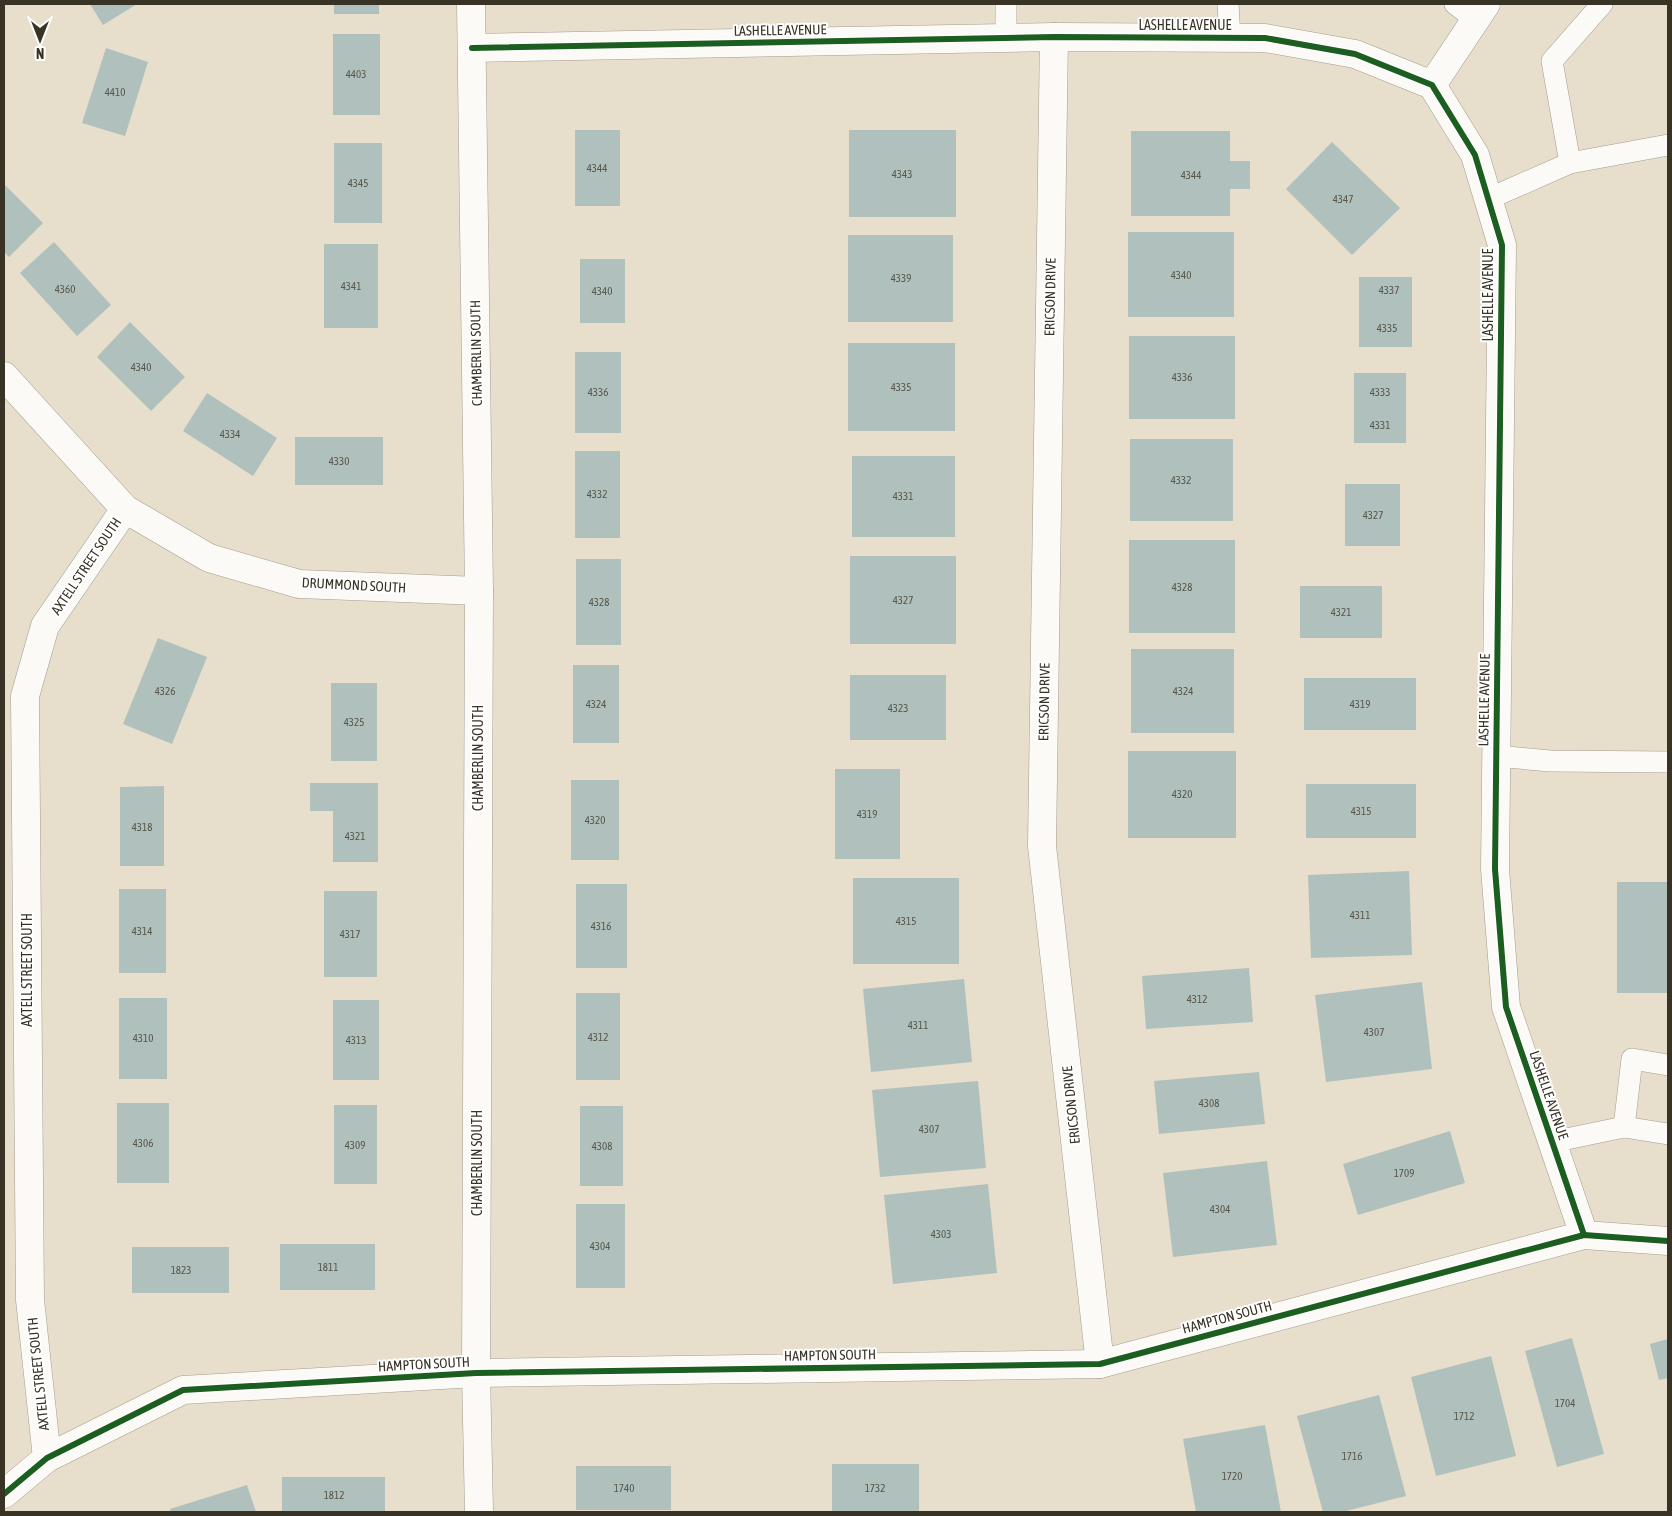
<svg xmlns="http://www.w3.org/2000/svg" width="1672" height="1516" font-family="'Asap Condensed',sans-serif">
	<rect width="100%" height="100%" fill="#e7decc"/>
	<g fill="#b0c1bd">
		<path d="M90,4H137L103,25Z"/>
		<rect x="334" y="4" width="45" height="10"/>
		<rect x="333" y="34" width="47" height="81"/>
		<path d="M106,48L148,62L125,136L82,123Z"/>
		<rect x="575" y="130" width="45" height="76"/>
		<rect x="849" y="130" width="107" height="87"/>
		<path d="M1131,131H1230V161H1250V189H1230V216H1131Z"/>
		<path d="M1332,142L1400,208L1352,255L1286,189Z"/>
		<rect x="334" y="143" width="48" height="80"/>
		<path d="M4,184L43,223L9,257L4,252Z"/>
		<rect x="1128" y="232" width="106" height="85"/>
		<rect x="848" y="235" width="105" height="87"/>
		<path d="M54,242L111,305L77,336L20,273Z"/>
		<rect x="324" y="244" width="54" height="84"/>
		<rect x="580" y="259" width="45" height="64"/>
		<rect x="1359" y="277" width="53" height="70"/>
		<path d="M130,322L185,377L151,411L97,357Z"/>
		<rect x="1129" y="336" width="106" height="83"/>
		<rect x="848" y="343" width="107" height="88"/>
		<rect x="575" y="352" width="46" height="81"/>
		<rect x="1354" y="373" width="52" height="70"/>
		<path d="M207,393L277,438L253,476L183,431Z"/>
		<rect x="295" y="437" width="88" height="48"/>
		<rect x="1130" y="439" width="103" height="82"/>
		<rect x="575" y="451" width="45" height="87"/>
		<rect x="852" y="456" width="103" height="81"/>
		<rect x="1345" y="484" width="55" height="62"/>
		<rect x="1129" y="540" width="106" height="93"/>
		<rect x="850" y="556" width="106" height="88"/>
		<rect x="576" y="559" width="45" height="86"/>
		<rect x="1300" y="586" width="82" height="52"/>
		<path d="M158,638L207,657L172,744L123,724Z"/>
		<rect x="1131" y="649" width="103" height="84"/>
		<rect x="573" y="665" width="46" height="78"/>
		<rect x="850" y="675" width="96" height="65"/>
		<rect x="1304" y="678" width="112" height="52"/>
		<rect x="331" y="683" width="46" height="78"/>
		<rect x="1128" y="751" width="108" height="87"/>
		<rect x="835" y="769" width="65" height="90"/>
		<rect x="571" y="780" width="48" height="80"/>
		<path d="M310,783H378V862H333V811H310Z"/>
		<rect x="1306" y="784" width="110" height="54"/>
		<path d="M164,786V866H120V787Z"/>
		<path d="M1409,871L1412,955L1311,958L1308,875Z"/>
		<rect x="853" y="878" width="106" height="86"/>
		<rect x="1617" y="882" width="51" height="111"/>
		<rect x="576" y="884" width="51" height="84"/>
		<rect x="119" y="889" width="47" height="84"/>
		<rect x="324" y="891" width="53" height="86"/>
		<path d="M1249,968L1253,1022L1146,1029L1142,976Z"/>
		<path d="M964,979L972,1062L871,1072L863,989Z"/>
		<path d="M1422,982L1432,1069L1326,1082L1315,995Z"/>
		<rect x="576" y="993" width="44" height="87"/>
		<rect x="119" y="998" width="48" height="81"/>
		<rect x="333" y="1000" width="46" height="80"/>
		<path d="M1259,1072L1265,1124L1159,1134L1154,1081Z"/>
		<path d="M978,1081L986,1168L880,1177L872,1090Z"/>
		<rect x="117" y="1103" width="52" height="80"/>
		<rect x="334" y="1105" width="43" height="79"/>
		<rect x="580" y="1106" width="43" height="80"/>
		<path d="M1450,1131L1465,1183L1358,1215L1343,1164Z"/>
		<path d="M1267,1161L1277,1245L1173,1257L1163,1173Z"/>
		<path d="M988,1184L997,1273L893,1284L884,1195Z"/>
		<rect x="576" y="1204" width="49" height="84"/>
		<rect x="280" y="1244" width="95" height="46"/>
		<rect x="132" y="1247" width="97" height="46"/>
		<path d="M1572,1338L1604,1454L1557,1467L1525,1351Z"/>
		<path d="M1668,1339V1378L1659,1380L1650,1344Z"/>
		<path d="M1491,1356L1516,1456L1436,1476L1411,1377Z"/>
		<path d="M1379,1395L1406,1496L1342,1512H1323L1297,1416Z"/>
		<path d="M1265,1425L1281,1512H1196L1183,1439Z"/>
		<rect x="832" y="1464" width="87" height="48"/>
		<rect x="576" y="1466" width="95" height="44"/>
		<rect x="282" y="1477" width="103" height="35"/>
		<path d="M247,1485L256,1512H171L170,1509Z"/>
	</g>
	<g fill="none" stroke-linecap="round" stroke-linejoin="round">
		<g stroke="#a49d8f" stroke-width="22">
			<g id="service">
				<path d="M1006,4V38"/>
				<path d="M1228,4L1230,38"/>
				<path d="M1455,4L1476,20"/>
				<path d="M1602,4L1552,61L1570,163L1668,145"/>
				<path d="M1488,199L1570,163"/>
				<path d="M1496,756L1550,761L1668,762"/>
				<path d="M1624,1127L1632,1059L1668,1065"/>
				<path d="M1552,1142L1624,1127L1668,1134"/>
			</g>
		</g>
		<g stroke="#a49d8f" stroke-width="29">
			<g id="minor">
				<path d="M471,4L479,591L476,1373L479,1512"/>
				<path d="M1054,37L1042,846L1100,1364"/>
				<path d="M472,48L1054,37L1265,38L1355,54L1432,85L1475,155L1502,245L1495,869L1506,1007L1584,1235"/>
				<path d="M1432,85L1486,4"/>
				<path d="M4,376L125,509L209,558L299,584L479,591"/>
				<path d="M47,1458L30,1300L25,696L45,626L125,509"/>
				<path d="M4,1494L47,1458L183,1390L476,1373L1100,1364L1584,1235L1668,1241"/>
			</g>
		</g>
		<use href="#service" stroke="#fbfaf7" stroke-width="21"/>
		<use href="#minor" stroke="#fbfaf7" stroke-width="28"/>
		<g stroke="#fff" stroke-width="9">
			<g id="cycleway">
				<path d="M472,48L1054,37L1265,38L1355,54L1432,85L1475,155L1502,245L1495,869L1506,1007L1584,1235"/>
				<path d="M4,1494L47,1458L183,1390L476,1373L1100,1364L1584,1235L1668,1241"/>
			</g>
		</g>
		<use href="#cycleway" stroke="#1b5e20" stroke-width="6"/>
	</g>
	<g text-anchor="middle" stroke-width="4" stroke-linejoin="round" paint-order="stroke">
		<g font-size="11" fill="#57564c">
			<text x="356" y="78">4403</text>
			<text x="115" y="96">4410</text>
			<text x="597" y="172">4344</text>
			<text x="902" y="178">4343</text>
			<text x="1191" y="179">4344</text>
			<text x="358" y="187">4345</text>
			<text x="1343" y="203">4347</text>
			<text x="1181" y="279">4340</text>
			<text x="901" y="282">4339</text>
			<text x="351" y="290">4341</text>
			<text x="65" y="293">4360</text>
			<text x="1389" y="294">4337</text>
			<text x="602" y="295">4340</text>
			<text x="1387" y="332">4335</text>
			<text x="141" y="371">4340</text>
			<text x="1182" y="381">4336</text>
			<text x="901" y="391">4335</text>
			<text x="598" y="396">4336</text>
			<text x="1380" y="396">4333</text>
			<text x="1380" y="429">4331</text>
			<text x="230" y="438">4334</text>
			<text x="339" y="465">4330</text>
			<text x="1181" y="484">4332</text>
			<text x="597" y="498">4332</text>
			<text x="903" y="500">4331</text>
			<text x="1373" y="519">4327</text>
			<text x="1182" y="591">4328</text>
			<text x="903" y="604">4327</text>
			<text x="599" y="606">4328</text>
			<text x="1341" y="616">4321</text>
			<text x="165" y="695">4326</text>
			<text x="1183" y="695">4324</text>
			<text x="596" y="708">4324</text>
			<text x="1360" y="708">4319</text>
			<text x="898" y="712">4323</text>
			<text x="354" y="726">4325</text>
			<text x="1182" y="798">4320</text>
			<text x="1361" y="815">4315</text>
			<text x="867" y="818">4319</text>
			<text x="595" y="824">4320</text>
			<text x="142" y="831">4318</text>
			<text x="355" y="840">4321</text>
			<text x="1360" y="919">4311</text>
			<text x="906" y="925">4315</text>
			<text x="601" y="930">4316</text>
			<text x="142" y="935">4314</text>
			<text x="350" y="938">4317</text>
			<text x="1197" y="1003">4312</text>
			<text x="918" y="1029">4311</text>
			<text x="1374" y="1036">4307</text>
			<text x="598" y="1041">4312</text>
			<text x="143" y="1042">4310</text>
			<text x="356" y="1044">4313</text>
			<text x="1209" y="1107">4308</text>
			<text x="929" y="1133">4307</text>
			<text x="143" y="1147">4306</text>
			<text x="355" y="1149">4309</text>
			<text x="602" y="1150">4308</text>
			<text x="1404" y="1177">1709</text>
			<text x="1220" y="1213">4304</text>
			<text x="941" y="1238">4303</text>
			<text x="600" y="1250">4304</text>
			<text x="328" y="1271">1811</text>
			<text x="181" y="1274">1823</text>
			<text x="1565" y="1407">1704</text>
			<text x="1464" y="1420">1712</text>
			<text x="1352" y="1460">1716</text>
			<text x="1232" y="1480">1720</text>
			<text x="624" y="1492">1740</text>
			<text x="875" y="1492">1732</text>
			<text x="334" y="1499">1812</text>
		</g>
		<g font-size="14" fill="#393326" stroke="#fff">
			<text x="1185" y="30">LASHELLE AVENUE</text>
			<text transform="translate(780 30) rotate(-1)" y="5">LASHELLE AVENUE</text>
			<text transform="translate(1488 295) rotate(-90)" y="5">LASHELLE AVENUE</text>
			<text transform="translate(1050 297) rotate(-89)" y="5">ERICSON DRIVE</text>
			<text transform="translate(476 353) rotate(-91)" y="5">CHAMBERLIN SOUTH</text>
			<text transform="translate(86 566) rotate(-56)" y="5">AXTELL STREET SOUTH</text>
			<text transform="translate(354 585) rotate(3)" y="5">DRUMMOND SOUTH</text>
			<text transform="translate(1484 700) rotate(-89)" y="5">LASHELLE AVENUE</text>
			<text transform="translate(1044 702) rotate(-89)" y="5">ERICSON DRIVE</text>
			<text transform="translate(478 758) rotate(-90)" y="5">CHAMBERLIN SOUTH</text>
			<text transform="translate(27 970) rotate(-90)" y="5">AXTELL STREET SOUTH</text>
			<text transform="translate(1549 1095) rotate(71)" y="5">LASHELLE AVENUE</text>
			<text transform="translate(1071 1105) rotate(-96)" y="5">ERICSON DRIVE</text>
			<text transform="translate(477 1163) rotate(-90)" y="5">CHAMBERLIN SOUTH</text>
			<text transform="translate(1227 1317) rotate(-15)" y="5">HAMPTON SOUTH</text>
			<text transform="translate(830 1355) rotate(-1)" y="5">HAMPTON SOUTH</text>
			<text transform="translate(424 1364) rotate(-3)" y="5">HAMPTON SOUTH</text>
			<text transform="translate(38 1374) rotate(-96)" y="5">AXTELL STREET SOUTH</text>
		</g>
	</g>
	<rect width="1672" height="1516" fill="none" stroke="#393326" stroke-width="10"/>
	<g transform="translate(40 40) rotate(180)" stroke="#ffffff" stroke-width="4" paint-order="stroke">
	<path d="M0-4L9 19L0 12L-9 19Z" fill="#393326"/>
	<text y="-8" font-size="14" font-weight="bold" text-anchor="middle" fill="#393326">N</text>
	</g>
</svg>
